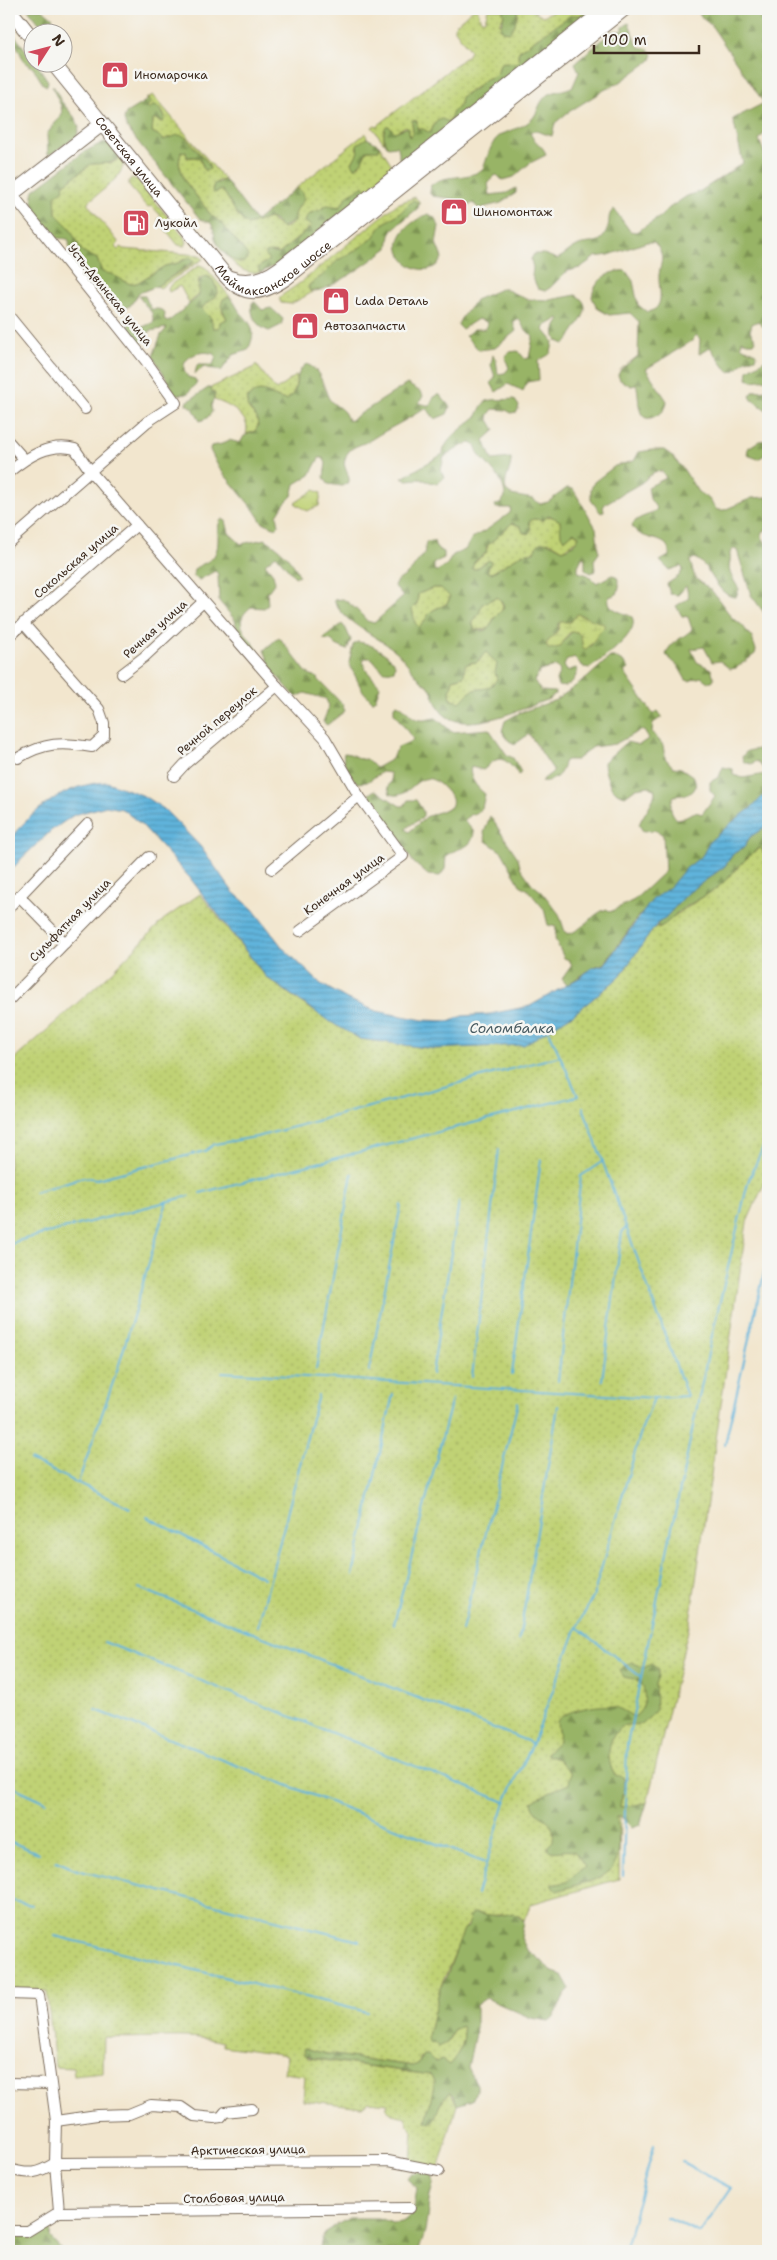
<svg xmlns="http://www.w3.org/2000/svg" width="777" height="2260" font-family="'Shantell Sans',sans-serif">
	<defs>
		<pattern id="green-dots" width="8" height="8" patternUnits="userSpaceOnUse" patternTransform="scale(1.25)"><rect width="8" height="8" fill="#c0d275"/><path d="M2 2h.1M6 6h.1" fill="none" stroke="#a6b465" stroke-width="1.8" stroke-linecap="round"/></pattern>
		<pattern id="forest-firs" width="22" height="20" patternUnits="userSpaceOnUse" patternTransform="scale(1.25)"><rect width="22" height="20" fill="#98b466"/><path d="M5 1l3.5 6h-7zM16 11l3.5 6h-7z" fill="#7d9353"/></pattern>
		<pattern id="wetland-marsh" width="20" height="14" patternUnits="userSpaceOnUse" patternTransform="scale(1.25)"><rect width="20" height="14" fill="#c0d275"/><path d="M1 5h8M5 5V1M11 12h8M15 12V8" fill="none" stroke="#a6b465"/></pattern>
		<pattern id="water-rules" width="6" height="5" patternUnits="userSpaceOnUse" patternTransform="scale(1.25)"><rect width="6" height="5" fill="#60b4dc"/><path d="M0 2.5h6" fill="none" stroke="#5093b2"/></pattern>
	</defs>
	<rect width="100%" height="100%" fill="#f6f6f2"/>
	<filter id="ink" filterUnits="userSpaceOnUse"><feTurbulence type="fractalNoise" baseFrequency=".02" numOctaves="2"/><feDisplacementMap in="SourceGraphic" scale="10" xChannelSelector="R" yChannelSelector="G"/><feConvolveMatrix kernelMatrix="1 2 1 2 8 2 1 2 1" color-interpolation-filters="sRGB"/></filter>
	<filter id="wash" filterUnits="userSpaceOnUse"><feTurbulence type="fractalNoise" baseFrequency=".0096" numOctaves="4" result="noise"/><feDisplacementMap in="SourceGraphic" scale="20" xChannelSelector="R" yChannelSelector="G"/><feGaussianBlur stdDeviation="1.12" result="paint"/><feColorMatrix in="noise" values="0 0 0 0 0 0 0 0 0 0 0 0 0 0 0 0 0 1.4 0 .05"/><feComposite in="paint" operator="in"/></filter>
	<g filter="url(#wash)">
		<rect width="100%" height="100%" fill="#f2e6ce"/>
		<g fill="url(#green-dots)" stroke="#7e7e4a">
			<path d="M473,9H477L481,20H485L488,9H502L504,15L499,24L517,16L518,9H539L534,12L543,16L557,9H590L582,15L567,18L520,50L518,54L519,60L516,63L508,62L500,64L497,74L465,94L449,122H435L430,134L425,130L417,129L412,123L413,133L410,137L406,126L395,132L391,128L384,130V143L372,127L375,125L377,126L468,55L470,51L455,30L454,26Z"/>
			<path d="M153,95L225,180L218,181L212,188L214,193L222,190C232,201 235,217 248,225L269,218L279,226L284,228L292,224L298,207L299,189H295L366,133L367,138L356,147L358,152L352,163L359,166L365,151L379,148V145L394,168L384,172L378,180L379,182L365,194C350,187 348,198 340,207L324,206L320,210L308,214L305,221L312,226L279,254L274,252L269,260L259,267L262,272C248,276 235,267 228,256L241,263L248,257L241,246L210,214L184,180L179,163L181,151L186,152L187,158L195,157L200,159L203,167L208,163L186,138L174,137L163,140L158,135L152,132L153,120L156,119L160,122L165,117L160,108L148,110L147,107L150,101L146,99Z"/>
			<path d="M122,157C130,174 98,193 87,203L119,243L115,247L118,250L121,247L123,249L199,255L203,259L160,288L157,286L193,264L184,259L178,263L165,266L137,283L130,284L102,272L97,259L82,251L69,227L56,214L55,196L63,189V185L91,164L112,163Z"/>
			<path d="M131,178L138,180L185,238L187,242L185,246L178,245L158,220L161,216L152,206L147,207L129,186V181Z"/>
			<path d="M415,197L419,201V203L413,200L401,212L383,224L372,239L352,253L338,260L322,276L309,285L310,292H313L291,304L281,303L279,298L281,296L300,283L397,204Z"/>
			<path d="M200,265L206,268L232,299L229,297L222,310L227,319L220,322L221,327L216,330L211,327V318L202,309C205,302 213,301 218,294L217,288L210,277H201L198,281L200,294L191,301L190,305L180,286L169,292L168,289L171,284Z"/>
			<path d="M256,364L276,390L297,375C295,385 297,393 287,400C272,399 263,383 248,397L249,410L257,418L258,426L255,431L246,434C252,417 228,404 214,400L215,394L210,388L253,368Z"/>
			<path d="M547,516L558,518L561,524L572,534L574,532L579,536L578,539L563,550L550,542L544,543L531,553L522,554L492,573L487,572L489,560L476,569H473L472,564L485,554L489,542L512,523L520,526L525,534L529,521L534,519L543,520Z"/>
			<path d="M433,588H441L450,597C447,609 436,605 429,614C425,619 425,623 419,627L415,623L412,609L417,604L418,594Z"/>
			<path d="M494,597L500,599L503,606L501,612L494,618L489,629L475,630L472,625L482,604Z"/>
			<path d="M486,652L498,664L495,673L497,679C489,694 484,686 473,691C468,694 464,699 460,702L451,700L450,692L453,679L461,677L465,665L480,660L484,653Z"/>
			<path d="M759,848L762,849L768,862V1175L747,1222L690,1622L647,1803L620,1808L619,1879L531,1904L524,1921C518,1911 508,1915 498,1915C491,1916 484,1915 478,1913L469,1920L440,1988L428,2036L439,2047L450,2038L453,2030L462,2026C468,2040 459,2055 449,2065L421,2057L418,2064L413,2066L327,2054L304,2048L308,2058L431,2075L435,2081L427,2122C439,2115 438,2100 451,2092L457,2105L438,2170L411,2162L413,2130L407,2124L405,2117L392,2114L386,2109L388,2104L368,2102L362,2107L303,2100L305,2076L284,2073L287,2055L223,2046V2042C184,2032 144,2040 104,2037L103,2073L74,2076L73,2068L55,2067L47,1992L9,1990V1064L112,972L163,920L200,894L266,977L306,1006L360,1039L434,1049L524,1044L574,1014L611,984L620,976L653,929L657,926L659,928L662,926C679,911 698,901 716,888C732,877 743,859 759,848Z"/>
		</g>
		<g fill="url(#forest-firs)" stroke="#6a6f42" fill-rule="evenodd">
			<path d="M28,9H42L53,18L45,28H43Z"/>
			<path d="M502,9H518L515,24L510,32L502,31L500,28L504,15Z"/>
			<path d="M590,9H596L403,162L399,158V151L396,146L388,147C383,143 383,132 386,126H389L395,132L408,127L410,137L413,133L412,120L417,121V129H423L430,133L437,120L442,119L449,122L453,112L460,105L461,97L475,89L484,80L494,76L498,72L500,64L504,62L516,63L519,60L518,54L520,50L571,15H582Z"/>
			<path d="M697,9H768V116L763,121L766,131L759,140L768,162V326H762L758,321L752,324L750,331L756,340L754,343H747L742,340L741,346C746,352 753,348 757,355L756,358L746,360L735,371L728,372L710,347L699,354L700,339L696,335L692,341L646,369L667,401C666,407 665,411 659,414C633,431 641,392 636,385L631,386L620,380L618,375L621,369L638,356L639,322L630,313L609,315L597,308L592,297C594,281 610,269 626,271L633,281L638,305L647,312C667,309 658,288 659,275C661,260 666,256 654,242H647L609,255L595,257L580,268L567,271L551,287L545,291L538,289L532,276L533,268L531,259L534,254H544L557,259C564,256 570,249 577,246C589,240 600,248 607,230C611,222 606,216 614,209L630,231L636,232L660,217L669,208L687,196L699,192L743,163L733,119L764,103L711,25L702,18Z"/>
			<path d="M629,23L637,44L639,47L646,48L653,54L651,60L619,83L604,90L567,113L555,123L552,136L536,131L530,132C533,143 544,145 546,155L530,163L514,177L502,180L497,175L494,176L488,184L490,195L507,193L516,188V193L501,203L481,208H478L473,203L465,207L455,199L432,196L430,193L431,185C445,173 468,181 483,169C487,159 489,149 495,140C503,130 521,130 531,120C539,113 538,101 548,95C556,90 566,91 573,86L579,72L575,63L613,31H623V27Z"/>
			<path d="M9,28L32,58V62L36,63L48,81L47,86L43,84L33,68L24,61L16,44L9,39Z"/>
			<path d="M52,87H54L61,101L76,119L79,128L77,136L51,154H48L47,134L62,114L61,106Z"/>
			<path d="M149,99L151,101L147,107L148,109L153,106L158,107L165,117L163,122L156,119L153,120L152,132L158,135L163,140L178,135L184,136L208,163L210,169L205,171L200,159L195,157H187L186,152L181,151L179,163L184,180L210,214L221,223L247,254L248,257L244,262C232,264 218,249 215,238C214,233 214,228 211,223L200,219L127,128L124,120L126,113Z"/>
			<path d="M367,138L379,145V150H367L362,161L355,168L352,163L358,152L357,144Z"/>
			<path d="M104,142L110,143L122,157L109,163L91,164L63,185L64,189L55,196L56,214L69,227L82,251L97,259L102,272L111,274L130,284L137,283L165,266L178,263L190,257L195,261L157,286L139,293L130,306L120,309L108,302L89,273L82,272L70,257L69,240C64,237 59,240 54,237C40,229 29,205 34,190L84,152Z"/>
			<path d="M225,180L256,221L295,189L301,191L304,199L295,212V221L281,228L274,220L269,218L248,225C235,217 231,200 222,190L214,193L212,191L214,184Z"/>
			<path d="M364,186L367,191L278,264L262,272H259V267L269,260L265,256L266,253L271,252L279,254L312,226L305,222L308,214L320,210L327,205L340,207L348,195Z"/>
			<path d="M413,200L419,203L418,208L394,228L390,235L388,248C375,257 323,298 309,290V285L322,276L338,260L352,253L372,239L383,224L401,212Z"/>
			<path d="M428,214L434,217L439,226L436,243L442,258C425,292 362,243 428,214Z"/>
			<path d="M207,276L213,280L218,292C215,301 205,301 202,309L211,318L213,328H219L220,322L227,319L221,306L223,299L229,297C235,301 236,308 241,313C254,327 256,332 248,350L233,355L221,371L204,367L195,374L197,365H213L216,357L214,354C199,348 174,360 188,377L195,379L197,383L187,394L176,395L153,356L161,335L167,328L150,331L140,345L128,325L132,322L143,327L154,322L152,313L139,297L140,296H145L151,309C157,309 162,308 165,314L164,320L168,322L199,296V280Z"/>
			<path d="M503,288L526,299L550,300L576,295C594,306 581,320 573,332C570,336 569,341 564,344L557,341C552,332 555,327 560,320L559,318L545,326L543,329L553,341C551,358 550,353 538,361L539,380L527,382L523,391L508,384L496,392L491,383L495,377L491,365L493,355L496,360L498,374L505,373L509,368L505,357L509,352L518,351L525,359L529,358L533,337L524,328L519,319L513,322L516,331L495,348L479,350L465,336L474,329H486L487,322L478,319L462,329L458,325C461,315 470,310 475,300Z"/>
			<path d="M255,302L262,310L271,308L283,319L281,325L269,331C257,327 250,316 252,303Z"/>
			<path d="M768,358V379L752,381L747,378L748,370Z"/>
			<path d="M306,364C320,368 323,385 328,397C332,404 338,406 343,411C346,414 347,419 349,421L407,384L421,392L423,396L419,403L430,406L433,398L439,394L450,407L447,414L435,419L427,409H423C408,420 389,428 372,439C362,446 348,445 345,459C342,468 350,473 349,482L342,486L328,484L324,477L326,463L323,458H319L310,475L295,484L292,496L284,504L277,515L279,525L276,528L262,522L254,510L219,468L210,450L211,446L222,444L229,440L240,443L244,436L255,431L258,426L257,418L247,406L248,397C263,383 272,399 287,400C301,391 292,374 306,364Z"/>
			<path d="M208,388H210L215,394L211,406L212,412L207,418L200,421L193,408L186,404L187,402Z"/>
			<path d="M768,390V411L752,400L750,396L754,391Z"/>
			<path d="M514,399L519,406L517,412L511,413L506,410L493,409L489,414L488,418L495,430L484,440L492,460L511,458C512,469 503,479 506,491L511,495L533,499L540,504L548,502L567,488L573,489L596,528L599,553L594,560L595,571L591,573L585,569V560L583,556L578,566V572L588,575L597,583L612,575L616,576C620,582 620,587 617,594L609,597C606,610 623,612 632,617C641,633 602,659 590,668L583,667L574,657L566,661L564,666L567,671L576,668L577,670C576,680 569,689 558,686L556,680L560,671L556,666L540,671L534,681L541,691L554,692L556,693L549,699C525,708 482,727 457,721C438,716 437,703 430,688C428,684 424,684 421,681C413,672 406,661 397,652C379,637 341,622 334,600L343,599C352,605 360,612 367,621L374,623L403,597L394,585C398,579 403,578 407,574C415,568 416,561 424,555L426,542L434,541L436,548L444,552V558L434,563V570L437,571L446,566L453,555L465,550L472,538L488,529L510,513L511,508H496L495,505L500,504L505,497C505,480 490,468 480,456C476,451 478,446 471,443L465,444L444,457L441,470L444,478L437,484L420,479L407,480L402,478L443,454C443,440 466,426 476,417C480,412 480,405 487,401C491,399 508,400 514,399ZM549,515L560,521L561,535L564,540L574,532L579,536C578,542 569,548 563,550C552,545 540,534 534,552L522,554L492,573L487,572L491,562L489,560L476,569H472L474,562L487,552L486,547L512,523L520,526L523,532L528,534L531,530L529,521L534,519L543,520ZM433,588H441L450,597C448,609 436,605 429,614C425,619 425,623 419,627L415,623L412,609L417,603L418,594ZM497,597L503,603V609C500,613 496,615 494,619C488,629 489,633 475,630L472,622L479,614L482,604ZM580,614C587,620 597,621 604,628L597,634L591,646L582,645C583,638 580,632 573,631C565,637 564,645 554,649L546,644L558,630V624L563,622H571ZM486,652L497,664L495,673L497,679C490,691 483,687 472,691C467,693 464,699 460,702L451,700L450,692L453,679L464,676L465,665L473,662L476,663Z"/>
			<path d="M768,440V453L758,459L747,455L748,448L759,441Z"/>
			<path d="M652,450H664L671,455L684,470L698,492L709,499L717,510H724L752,498L768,497V528L762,533V537L768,546V618L751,595L737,550L733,549C728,554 731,555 730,561C727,572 733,579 739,589L736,597C716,597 712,565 694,558L690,561L695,578L712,591L733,619L742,625L752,638L756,650L755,654L736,668L730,669L720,661L712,662L704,647L691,649L697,662L711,669L714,678L712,682H708L701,677L689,681L686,680L678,666L666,655C669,641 685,638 692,629L688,617L682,616L676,606L689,598L686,586L678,595L670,594L667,584L679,576L683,569L681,566L669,570L660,561L669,556C672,533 639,544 632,525C638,515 650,517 657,509L650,499L648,487L666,478L662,471L654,472L641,483L606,503L603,507L604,511L601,513L591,500V489L594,482L615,466L634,461L639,452Z"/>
			<path d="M222,519L226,521L229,533L241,544L265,539C279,547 292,559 299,575L295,577L276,555L265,564L273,574L275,582L267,593L268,605L264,608L251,607C229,624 250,636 259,652L256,655L237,631L235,620L219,601L218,574L215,571L199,580L193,576L194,569C201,564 208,563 214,556C222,545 214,525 222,519Z"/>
			<path d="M342,624L346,629L351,640L347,650L336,645L331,640L323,639Z"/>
			<path d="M279,637L307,673L316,677L342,704L345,711L327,725L323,722L329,707L326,699L305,693L296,697L273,672L264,650Z"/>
			<path d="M357,642C369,642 389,654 395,664L394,670C382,675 379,665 371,658H365L363,661L366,670L380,686L375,700L372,701L362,690L349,663L353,645Z"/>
			<path d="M610,657H614L625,663L629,669L624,672L653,714L658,711L662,717L653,723L652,732L663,745L665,758L673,767L681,768L694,777C700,795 686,794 674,796C669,804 670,813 677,819C688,818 691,809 702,814L715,796L710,790V782L719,777L723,767L733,769V775L743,778L765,774L766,772L757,761L751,764L744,762L742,757L747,751L763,748L767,751L764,756L768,758V808L638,917L605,963L592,968L567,985L562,979L572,965L569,960L564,958L555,939L556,927L548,925L544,909L527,889L520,885L502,852L486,841L484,833L490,816L518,858L520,867L532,884L542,892L559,914L565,932L568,934C584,930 592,913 607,909L610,912L634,900L665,871L663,835L656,830L643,831L639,825C642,815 656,800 655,790L649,786L636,788L625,796L617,793L611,787C608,780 604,770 604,762L624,744L627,742L639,745L648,739L645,732L641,730L615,744L593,747L576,760H567L564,762C563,774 553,783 541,781L554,771L529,734L515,744L509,741L502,731L505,721L519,713L556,700L587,678Z"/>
			<path d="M397,704C407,708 410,719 420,720C426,721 431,718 436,718L452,732L489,729L507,755L513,758L521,772L519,775C513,769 506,756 496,760C491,761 488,767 483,770L471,767C468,777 477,788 485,794L482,808L475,814H471L464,820L474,832C472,851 457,846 446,856L445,869L440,876L428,875L413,862L397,834L390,830L368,801L369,794L375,790L400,806H404L408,800H416L423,811V816C418,822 411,823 406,829L409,832L426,817L451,807C454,801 452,797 448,793C418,756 413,803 390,794L388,787L391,781L390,773L382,772L367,782L358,783C351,778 341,761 344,753C354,753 357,761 367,759L376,768L392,759L395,751L400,746L411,742L413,739L394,713V706Z"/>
			<path d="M768,825V862L762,849L759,848C743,859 732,876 717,888C705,897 690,903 678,912C672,917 665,927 657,927L659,921L688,893L725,866L733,854L744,847L750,837Z"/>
			<path d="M632,1662L644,1668L651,1664L658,1669V1676L655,1684L656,1710L643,1724C637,1726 630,1723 624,1726C607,1734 605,1761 615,1775L623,1777C629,1787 620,1797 620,1807L647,1803L640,1825L632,1828L621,1817H617L619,1849L616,1862L611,1870L600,1878L557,1891L551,1885L566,1882L585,1866L575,1852C565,1848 558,1854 548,1850V1846L553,1841C557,1815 536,1821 532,1802L549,1792L569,1784L571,1773L558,1759L547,1755V1752L559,1741L557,1722C561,1710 601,1704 612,1706C620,1708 627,1713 634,1717C645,1709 646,1700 643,1686L634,1679L624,1677L620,1671L625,1665Z"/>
			<path d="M474,1913L498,1916L514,1913L524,1921L521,1938L527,1950L542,1961L550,1971L562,1975L570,1989C559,1997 561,2013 549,2021L531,2018L486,1998L476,2005V2028L468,2067L477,2085V2090L472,2100L457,2105L454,2095L451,2092C436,2101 439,2118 430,2123L426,2122L435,2081L431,2075L312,2058L305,2055L304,2048L327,2054L413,2066L418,2064L424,2055H428L435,2062L442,2060L449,2065C458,2055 468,2040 462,2026L453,2030L447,2043L439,2047L433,2042L429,2043L428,2036L440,1988L446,1978L464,1929L468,1927L470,1916Z"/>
			<path d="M418,2171L432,2174C436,2184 430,2191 429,2201C427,2218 426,2236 418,2251H319L322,2238L328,2230L349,2218H378L392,2223L402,2222L413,2215L417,2188L407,2179L410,2175Z"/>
			<path d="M52,2220L50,2237L63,2251H9V2237L19,2235Z"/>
		</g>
		<g fill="url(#wetland-marsh)" stroke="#7e7e4a">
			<path d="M314,490L321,493L319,506L307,511L295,503Z"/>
			<path d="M577,614L604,624V628C596,634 594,644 586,649L583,648C581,640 583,633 573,631L568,634L560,647L548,649L546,644L558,630L560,622H571Z"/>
		</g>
		<path fill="url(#water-rules)" stroke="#4e6f7d" d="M107,782L142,795L164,809L200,846L233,892L253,909L283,948L321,984L347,999L376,1011L423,1020L451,1021L462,1016L490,1014L530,1006L579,978L592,968L605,964L652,900L670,887L684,870L702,856L710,841L736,819L750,809L768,791V825L750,837L744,847L733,854L725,866L688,893L665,918L659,921L620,976L611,984L574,1014L524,1045L434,1049L360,1039L327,1020L266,977L190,878L142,825L122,809L106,806L74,815L52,830L22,858L9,873V840C34,809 65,784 107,782Z"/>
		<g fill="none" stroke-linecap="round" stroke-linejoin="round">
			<g stroke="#60b4dc" stroke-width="2">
				<path d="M35,1192L83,1177L97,1179L205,1151L215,1144L256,1137L560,1056"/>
				<path d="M200,1193L578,1096L547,1027"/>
				<path d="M9,1246L17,1241L189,1196"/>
				<path d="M316,1369L352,1174"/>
				<path d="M369,1371L401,1205"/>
				<path d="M222,1372L655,1398L687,1396L583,1107"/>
				<path d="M432,1374L459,1202"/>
				<path d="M512,1374L541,1159"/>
				<path d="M472,1377L499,1149"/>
				<path d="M602,1380L622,1232L626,1228"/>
				<path d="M558,1381L581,1176L603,1161"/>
				<path d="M725,1444L768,1256"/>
				<path d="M30,1460L130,1508"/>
				<path d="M78,1483L118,1368L167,1201"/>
				<path d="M147,1517L264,1578"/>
				<path d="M353,1575L393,1394"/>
				<path d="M139,1588L532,1743"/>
				<path d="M394,1624L452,1399"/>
				<path d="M258,1626L318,1395"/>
				<path d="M577,1627L641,1677"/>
				<path d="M462,1630L518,1402"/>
				<path d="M519,1640L558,1406"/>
				<path d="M104,1642L505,1802"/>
				<path d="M96,1710L485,1863"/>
				<path d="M9,1785L46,1802"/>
				<path d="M9,1841L38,1853"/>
				<path d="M56,1861L77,1870L359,1941"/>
				<path d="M623,1876L627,1745L710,1344L748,1182L768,1136"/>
				<path d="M477,1894L505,1802L533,1743L577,1627L593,1597L642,1428L654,1398"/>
				<path d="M9,1900L32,1905"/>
				<path d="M55,1936L367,2012"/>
				<path d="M666,2217L700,2233L731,2188L682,2162"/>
				<path d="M625,2251L654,2145"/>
			</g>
		</g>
	</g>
	<g filter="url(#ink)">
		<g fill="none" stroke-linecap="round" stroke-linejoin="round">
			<g stroke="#7b6c5c" stroke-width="12">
				<g id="minor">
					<path d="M9,316L85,409"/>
					<path d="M9,442L24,459"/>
					<path d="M9,472C27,457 50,442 75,449L91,472L277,686L325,738L359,796L403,856L300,931"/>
					<path d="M9,542L147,422L176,403L146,361L12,194"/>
					<path d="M9,636L137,525"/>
					<path d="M122,674L144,657L203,602"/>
					<path d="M18,758C45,742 62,742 92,747L104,736V723L99,709L23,623"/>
					<path d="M174,776L185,764L277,686"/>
					<path d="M272,869L359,796"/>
					<path d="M19,896L65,943"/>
					<path d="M9,907L88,824"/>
					<path d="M9,1000L149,857"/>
					<path d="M9,1994L39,1995L56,2121L55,2163L59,2212"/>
					<path d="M9,2083L50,2084"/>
					<path d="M56,2121L97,2115L129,2114L151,2105L181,2107L194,2116L214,2118L221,2117L225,2112L252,2109"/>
					<path d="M9,2169C29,2175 37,2174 55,2163L388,2161L439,2171"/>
					<path d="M59,2212L410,2208"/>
					<path d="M9,2231H28L59,2212"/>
				</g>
			</g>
			<g stroke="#7b6c5c" stroke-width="16">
				<g id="major">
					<path d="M9,9L32,38"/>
					<path id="s1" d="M52,62L225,275C245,298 262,294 286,278L624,9"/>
					<path d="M9,196L102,124"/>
					<path d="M230,278C248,285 264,280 279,269L606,9"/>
				</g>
			</g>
			<use href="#minor" stroke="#fff" stroke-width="10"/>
			<use href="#major" stroke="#fff" stroke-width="14"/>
		</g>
	</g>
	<defs>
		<g id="shop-square" transform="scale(1.4375)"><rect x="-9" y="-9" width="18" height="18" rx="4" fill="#d1495b" stroke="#f6f6f2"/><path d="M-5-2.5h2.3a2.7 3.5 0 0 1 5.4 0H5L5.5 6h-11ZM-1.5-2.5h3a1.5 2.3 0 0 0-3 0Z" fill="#fff"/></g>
		<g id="fuel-square" transform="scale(1.4375)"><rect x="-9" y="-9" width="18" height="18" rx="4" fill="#d1495b" stroke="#f6f6f2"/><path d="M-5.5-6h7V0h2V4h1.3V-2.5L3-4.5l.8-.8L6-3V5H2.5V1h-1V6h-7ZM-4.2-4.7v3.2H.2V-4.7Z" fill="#fff"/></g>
	</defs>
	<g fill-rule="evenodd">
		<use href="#shop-square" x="115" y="75"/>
		<use href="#shop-square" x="454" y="212"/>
		<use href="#fuel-square" x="136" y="223"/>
		<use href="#shop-square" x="336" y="301"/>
		<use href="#shop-square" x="305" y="326"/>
	</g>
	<g text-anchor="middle" stroke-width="5" stroke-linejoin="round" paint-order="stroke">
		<g font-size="12" fill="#3b2a1e" stroke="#f6f6f2" text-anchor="start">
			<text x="134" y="79">Иномарочка</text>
			<text x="473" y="216">Шиномонтаж</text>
			<text x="155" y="227">Лукойл</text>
			<text x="355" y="305">Lada Dеталь</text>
			<text x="324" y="330">Автозапчасти</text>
		</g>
		<g font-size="12" fill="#3b2a1e" stroke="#f6f6f2">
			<text dy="4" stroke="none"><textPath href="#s1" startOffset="122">Советская улица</textPath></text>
			<text dy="4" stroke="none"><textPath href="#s1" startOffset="331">Маймаксанское шоссе</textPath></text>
			<text transform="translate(110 295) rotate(51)" y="4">Усть-Двинская улица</text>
			<text transform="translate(76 561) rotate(-41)" y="4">Сокольская улица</text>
			<text transform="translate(155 629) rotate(-42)" y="4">Речная улица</text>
			<text transform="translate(217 721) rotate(-40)" y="4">Речной переулок</text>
			<text transform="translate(344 884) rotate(-36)" y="4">Конечная улица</text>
			<text transform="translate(70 920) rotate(-46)" y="4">Сульфатная улица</text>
			<text transform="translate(248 2150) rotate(-1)" y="4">Арктическая улица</text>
			<text transform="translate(234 2198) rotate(-1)" y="4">Столбовая улица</text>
		</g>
		<g font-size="14" font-style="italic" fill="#485a60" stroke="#f6f6f2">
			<text x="512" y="1033">Соломбалка</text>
		</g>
	</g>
	<rect width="777" height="2260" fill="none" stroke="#f6f6f2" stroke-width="30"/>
	<g transform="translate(48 48) rotate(54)"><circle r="24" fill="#f6f6f2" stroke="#aba49d"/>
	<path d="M0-4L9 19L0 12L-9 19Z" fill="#d1495b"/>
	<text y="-8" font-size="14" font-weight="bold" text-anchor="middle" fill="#3b2a1e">N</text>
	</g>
	<path d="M594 45v8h105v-8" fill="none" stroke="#3b2a1e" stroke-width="2.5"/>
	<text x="602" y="45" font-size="15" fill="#3b2a1e" stroke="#f6f6f2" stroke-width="4" paint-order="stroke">100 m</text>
</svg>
